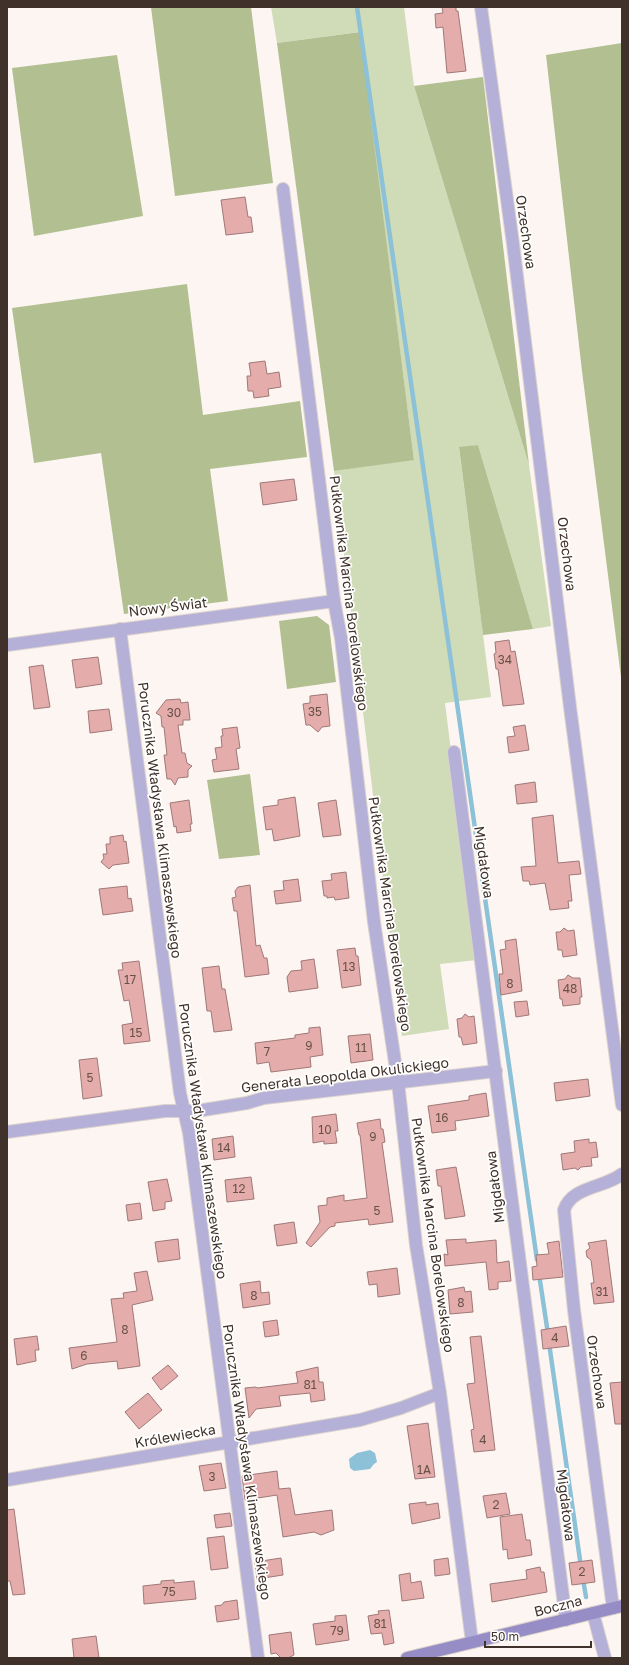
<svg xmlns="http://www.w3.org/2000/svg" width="629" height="1665" font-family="'Golos Text',sans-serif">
	<rect width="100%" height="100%" fill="#fdf5f1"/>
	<path fill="#d0dbb7" d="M271,7H404L414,86L529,465L551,626L533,629L478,445L459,448L491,697L445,703L477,960L440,964L449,1029L402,1036L334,471L414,459L359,32L277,43Z"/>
	<g fill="#b1bf91">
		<path d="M151,7H251L273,183L175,196Z"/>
		<path d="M360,32L414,460L334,471L277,43Z"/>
		<path d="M622,43V685L582,371L546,55Z"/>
		<path d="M117,55L143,216L34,236L12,68Z"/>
		<path d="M483,77L529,465L414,86Z"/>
		<path d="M187,284L203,415L300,401L307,457L210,469L228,601L124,614L101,453L34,463L12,308Z"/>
		<path d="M478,445L533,629L483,635L459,447Z"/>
		<path d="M317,616L329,625L336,682L287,689L279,621Z"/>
		<path d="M250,774L260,855L219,859L207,780Z"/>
	</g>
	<path fill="#8cc1d8" d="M370,1450L375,1453L377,1462L374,1464L370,1469L354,1471L350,1468L349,1459L357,1453Z"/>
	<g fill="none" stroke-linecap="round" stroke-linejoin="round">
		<g stroke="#8cc1d8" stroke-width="4.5">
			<path d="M357,7L537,1260"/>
			<path d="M539,1274L548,1334"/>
			<path d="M549,1343L581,1567"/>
			<path d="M583,1579L586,1597"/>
		</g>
	</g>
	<g fill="#e4adac" stroke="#9f7877">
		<path d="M442,7H456V11H458L466,71L447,73L443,27L436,28L435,14L443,13Z"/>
		<path d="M245,197L248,217H251L253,232L226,235L221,200Z"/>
		<path d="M265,361L267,374L279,372L281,387L268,389L269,396L254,398L253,391H248L247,376H251L249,363Z"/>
		<path d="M294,479L297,500L263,505L260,483Z"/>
		<path d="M509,640L511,652L515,651L524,704L503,706L498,669H496L494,654L496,653L495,642Z"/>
		<path d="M98,657L102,684L76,688L72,660Z"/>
		<path d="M43,665L50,707L34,709L29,667Z"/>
		<path d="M327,694L330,726L322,727L318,732L310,725H306L303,704L310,703V696Z"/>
		<path d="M180,699L181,703L188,702L190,720H183V725H178L182,753H185L187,763L192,766L188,770V777L178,778L175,785L171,779H167L164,755H167L164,727H162L161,716L156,713L166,700Z"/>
		<path d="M109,709L112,730L90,733L88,711Z"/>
		<path d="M525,725L529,750L509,753L507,737L515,736L513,727Z"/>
		<path d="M237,727L240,748L236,749L239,769L214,772L212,760L217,759L215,748L222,747L221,736H223L222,729Z"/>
		<path d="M535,782L537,802L517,804L515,785Z"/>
		<path d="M295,797L300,836L274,841L272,829L266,830L263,807L278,805V800Z"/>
		<path d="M189,800L192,824H190L191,831L177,833L176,826L174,827L170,803Z"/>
		<path d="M336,800L341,835L323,837L318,803Z"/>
		<path d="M553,815L558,863L579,861L581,874L569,875L572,901H568L569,908L550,910L545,883L530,885L529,881H523L521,867L536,866L532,818Z"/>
		<path d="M123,835L124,842L126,841L129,863L113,865L109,869L101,862L104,858L103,854H107L106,844H110V837Z"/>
		<path d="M346,872L349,898L335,900L334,897L327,898V896H324L322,881L332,880L331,874Z"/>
		<path d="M298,879L301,901L276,904L274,891L284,890L283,881Z"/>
		<path d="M250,885L256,946L260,945L264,958H267L269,974L245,977L237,911H234L232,898L236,897L235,891L238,887Z"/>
		<path d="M127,886L128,899L131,898L133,911L103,915L99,889Z"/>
		<path d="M564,928L568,931L574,930L577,955L563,957L562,950H558L556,932H560Z"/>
		<path d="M516,939L522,991L501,995L499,974H503L500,950L506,949L505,941Z"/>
		<path d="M355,948L356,956H358L361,985L342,988L337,950Z"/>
		<path d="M314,959L318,988L289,992L287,977L291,971L302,970L301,961Z"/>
		<path d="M139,961L150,1041L124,1044L122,1025L133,1023L129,1000L124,1001L118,970H123L122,963Z"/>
		<path d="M219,966L222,989H225L232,1030L214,1032L211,1011H207L202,968Z"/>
		<path d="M568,975L573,978H580L582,997H580V1004L563,1006L562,999H560L558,980L565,979Z"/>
		<path d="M527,1001L529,1015L516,1017L514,1002Z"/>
		<path d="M465,1014L469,1017L474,1016L477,1043L463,1045L461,1037H459L457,1019L462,1018Z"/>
		<path d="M320,1027L323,1055L310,1057L311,1067L271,1072L269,1062L257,1064L255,1043L295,1038V1035L309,1033V1028Z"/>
		<path d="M370,1034L373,1060L351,1063L348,1036Z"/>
		<path d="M97,1058L102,1096L83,1099L79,1060Z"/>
		<path d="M588,1079L590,1096L556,1101L554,1083Z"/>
		<path d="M486,1093L489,1116L455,1121L456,1130L432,1133L428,1106L469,1100V1096Z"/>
		<path d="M336,1114L338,1131H335L337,1143L324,1144V1141L313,1143L312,1117Z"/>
		<path d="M380,1119L381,1129H383L385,1142L382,1143L393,1222L369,1225L368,1219L335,1223V1226L330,1227L311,1247L306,1243L320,1222L318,1206L327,1205V1198L344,1195V1201L367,1198L360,1135H359L357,1123Z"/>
		<path d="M233,1136L235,1157L214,1160L212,1139Z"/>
		<path d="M589,1139V1143L596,1142L598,1157L591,1158L592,1166L581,1167L578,1170L575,1168L563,1170L561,1154L575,1152L574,1141Z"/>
		<path d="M456,1167L465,1216L445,1219L441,1186H438L436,1170Z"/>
		<path d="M251,1177L254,1199L227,1202L225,1180Z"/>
		<path d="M167,1179L172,1201L165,1202V1209L153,1211L148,1182Z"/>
		<path d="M140,1203L142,1219L128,1221L126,1205Z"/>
		<path d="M294,1222L297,1243L277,1246L274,1225Z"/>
		<path d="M178,1239L180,1259L158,1262L155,1242Z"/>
		<path d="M466,1239V1243L496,1240L497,1263L509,1261L511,1281L498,1282V1289L489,1290L486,1262L445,1266L444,1254L448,1255L446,1240Z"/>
		<path d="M606,1240L614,1302L594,1304L591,1283H594L591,1260L587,1257L586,1251L590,1248L588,1243Z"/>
		<path d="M559,1241L563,1277L533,1280L532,1267L537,1266L536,1255L549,1254L547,1243Z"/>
		<path d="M397,1268L400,1294L378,1297L377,1284L369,1285L367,1272Z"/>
		<path d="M147,1271L153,1300L132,1305L140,1366L118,1369L117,1361L87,1364L72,1369L69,1348L117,1342L111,1299L124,1298L123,1293L137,1291L134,1273Z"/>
		<path d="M260,1281L261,1293L269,1292L270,1304L243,1308L240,1284Z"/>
		<path d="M464,1287L465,1292L471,1291L473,1312L450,1314L448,1290Z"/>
		<path d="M277,1320L279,1335L265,1337L263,1322Z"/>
		<path d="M566,1326L569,1346L543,1349L541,1330Z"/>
		<path d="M37,1336L39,1350H35L36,1361L17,1365L14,1339Z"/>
		<path d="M481,1336L495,1450L474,1452L471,1430L474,1429L467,1384L475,1383L470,1337Z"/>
		<path d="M168,1365L178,1376L161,1390L152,1378Z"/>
		<path d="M318,1367L319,1382H323L325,1400L311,1402L310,1393L279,1396L281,1406L256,1409L249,1418L245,1388L256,1387L257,1388L298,1383L296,1372Z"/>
		<path d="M622,1382V1424H615L610,1383Z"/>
		<path d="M148,1393L162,1410L139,1429L125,1412Z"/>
		<path d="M428,1423L435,1477L415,1479L407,1426Z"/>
		<path d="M221,1463L226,1488L204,1491L199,1466Z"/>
		<path d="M277,1471L279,1489L290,1488L295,1515L332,1510L334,1530L321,1535L314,1532L283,1537L277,1495L245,1500L242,1476Z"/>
		<path d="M506,1493L510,1514L487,1518L483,1496Z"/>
		<path d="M426,1502V1505L438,1503L440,1518L412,1524L409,1504Z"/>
		<path d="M14,1509L25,1594L13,1595L10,1581H7V1510Z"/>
		<path d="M230,1513L232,1526L216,1528L214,1515Z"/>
		<path d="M522,1514L526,1540H530L532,1555L508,1559L507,1549L503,1550L500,1517Z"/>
		<path d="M224,1536L228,1568L211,1570L207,1538Z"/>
		<path d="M281,1558L283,1575L257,1579L255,1562Z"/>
		<path d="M448,1558L450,1574L435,1576L434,1560Z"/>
		<path d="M592,1560L595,1582L572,1585L569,1563Z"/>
		<path d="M540,1567L541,1572H544L547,1592L492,1602L490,1584L527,1579L526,1570Z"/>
		<path d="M410,1573L411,1583L421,1581L424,1598L402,1601L399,1575Z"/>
		<path d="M174,1580V1583L194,1581L196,1599L144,1604L143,1586L161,1584V1581Z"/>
		<path d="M237,1600L239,1619L217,1622L215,1606L222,1605L224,1602Z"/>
		<path d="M389,1610L394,1643L384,1645L382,1633L371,1634L368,1616L379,1614L378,1611Z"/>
		<path d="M346,1615L349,1640L316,1645L313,1624L335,1621V1616Z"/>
		<path d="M291,1632L294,1655L288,1658H281L276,1653L271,1654L269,1635Z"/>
		<path d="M96,1636L99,1658H74L72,1639Z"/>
	</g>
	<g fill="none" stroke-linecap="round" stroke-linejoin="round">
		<g stroke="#dbd2cd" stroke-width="14">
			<g id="street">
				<path d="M481,7L513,244L570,707L622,1105"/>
				<path d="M283,189L334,601L341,638L374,922L398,1082L416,1245L440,1393L472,1642"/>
				<path d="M120,629L180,1093L189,1133L258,1658"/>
				<path d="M7,645L334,601"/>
				<path d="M454,752L566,1620"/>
				<path d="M7,1132L165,1111H197L247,1103L264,1098L496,1071"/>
				<path d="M7,1480L360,1420L401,1408L440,1393"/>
				<path d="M613,1608L574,1310L564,1210C572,1186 605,1188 622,1174"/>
				<path d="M593,1613L605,1658"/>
			</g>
		</g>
		<g stroke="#dbd2cd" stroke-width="14">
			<path id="secondary" d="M407,1658L622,1606"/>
		</g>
		<use href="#street" stroke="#b5b0d8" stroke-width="12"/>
		<use href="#secondary" stroke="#968dc7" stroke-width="12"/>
	</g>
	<g text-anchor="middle" stroke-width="3.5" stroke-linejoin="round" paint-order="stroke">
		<g font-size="12" fill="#69514a">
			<text x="505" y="664">34</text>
			<text x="315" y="716">35</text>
			<text x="174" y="717">30</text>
			<text x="349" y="971">13</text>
			<text x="130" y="984">17</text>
			<text x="510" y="988">8</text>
			<text x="570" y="993">48</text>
			<text x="136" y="1037">15</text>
			<text x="309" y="1050">9</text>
			<text x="361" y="1052">11</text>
			<text x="267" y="1056">7</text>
			<text x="90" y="1082">5</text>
			<text x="442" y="1122">16</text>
			<text x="325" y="1134">10</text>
			<text x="373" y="1141">9</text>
			<text x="224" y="1152">14</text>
			<text x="239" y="1193">12</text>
			<text x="377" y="1215">5</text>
			<text x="602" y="1296">31</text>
			<text x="254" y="1300">8</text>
			<text x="461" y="1307">8</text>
			<text x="125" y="1334">8</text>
			<text x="555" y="1342">4</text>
			<text x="84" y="1360">6</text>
			<text x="310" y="1389">81</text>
			<text x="483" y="1444">4</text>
			<text x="424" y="1474">1A</text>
			<text x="212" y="1481">3</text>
			<text x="496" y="1509">2</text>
			<text x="582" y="1576">2</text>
			<text x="169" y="1596">75</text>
			<text x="380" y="1628">81</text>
			<text x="337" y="1635">79</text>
		</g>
		<g font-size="14" fill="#40322a" stroke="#fff">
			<text transform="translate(526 232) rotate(82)" y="5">Orzechowa</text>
			<text transform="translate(567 554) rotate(83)" y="5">Orzechowa</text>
			<text transform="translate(349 593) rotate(83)" y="5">Pułkownika Marcina Borelowskiego</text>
			<text transform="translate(168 607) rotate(-7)" y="5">Nowy Świat</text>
			<text transform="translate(160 820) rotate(83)" y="5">Porucznika Władysława Klimaszewskiego</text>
			<text transform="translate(484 862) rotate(82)" y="5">Migdałowa</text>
			<text transform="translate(390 914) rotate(82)" y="5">Pułkownika Marcina Borelowskiego</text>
			<text transform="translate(345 1075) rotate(-7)" y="5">Generała Leopolda Okulickiego</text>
			<text transform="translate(203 1141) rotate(82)" y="5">Porucznika Władysława Klimaszewskiego</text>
			<text transform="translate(495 1187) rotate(-97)" y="5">Migdałowa</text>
			<text transform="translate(433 1235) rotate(82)" y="5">Pułkownika Marcina Borelowskiego</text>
			<text transform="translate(597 1372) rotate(82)" y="5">Orzechowa</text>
			<text transform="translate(175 1436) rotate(-10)" y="5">Królewiecka</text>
			<text transform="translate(247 1462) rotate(82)" y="5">Porucznika Władysława Klimaszewskiego</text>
			<text transform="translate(566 1505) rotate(83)" y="5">Migdałowa</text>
			<text transform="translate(558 1606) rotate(-14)" y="5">Boczna</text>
		</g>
	</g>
	<rect width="629" height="1665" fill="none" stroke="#40322a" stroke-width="16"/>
	<path d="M485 1641v6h106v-6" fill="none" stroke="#40322a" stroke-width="2"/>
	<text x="491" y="1641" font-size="12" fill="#40322a" stroke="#ffffff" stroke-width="3" paint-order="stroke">50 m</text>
</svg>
